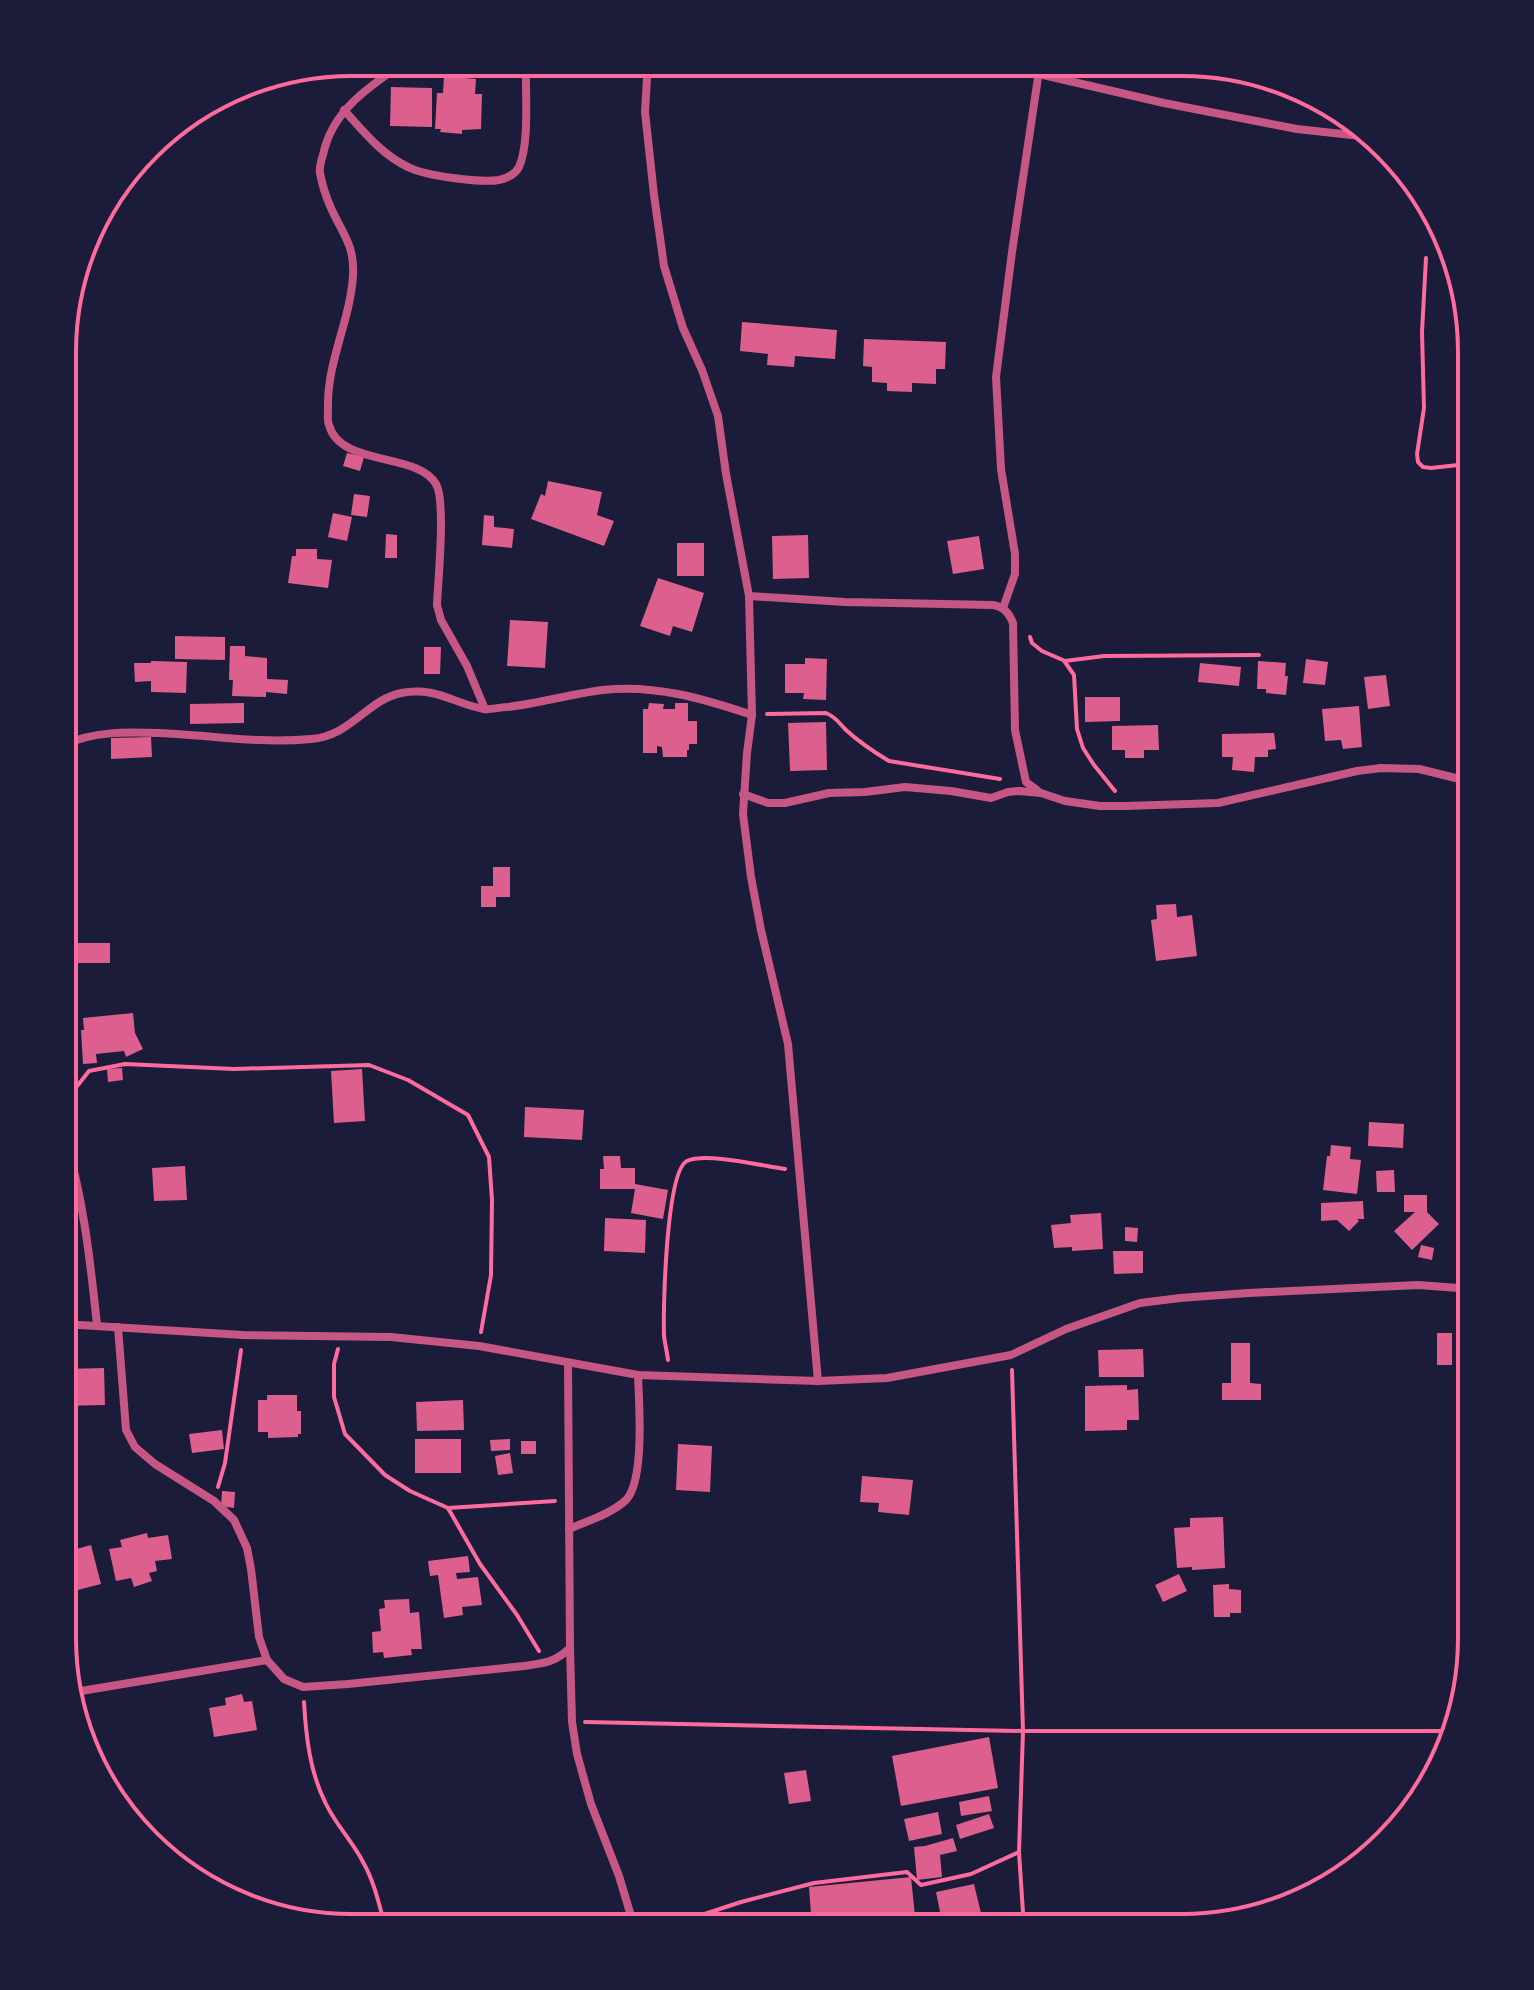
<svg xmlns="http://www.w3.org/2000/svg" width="1534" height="1990" font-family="Figtree,sans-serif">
	<rect width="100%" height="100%" fill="#1b1b3a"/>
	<g fill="#dd5f8e">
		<path d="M420,62H440L439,70L420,67Z"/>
		<path d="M444,76L476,79L475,94H482L481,129L462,130V134L440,132L441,129H435L437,93H443Z"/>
		<path d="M391,87L432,88V127L390,126Z"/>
		<path d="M742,322L837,330L835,359L795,356L794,367L767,365L768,354L740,351Z"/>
		<path d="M864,339L946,342L945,369H936V384L912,383V392L887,391V383L872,382V367L863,366Z"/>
		<path d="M347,453L364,457L360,471L343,466Z"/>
		<path d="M548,481L602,492L597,515L614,521L604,546L531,519L541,494L545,496Z"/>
		<path d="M354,494L370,496L367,517L351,515Z"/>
		<path d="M333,513L352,517L347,541L328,537Z"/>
		<path d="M484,515L494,516V527L514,529L512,548L482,545Z"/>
		<path d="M386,534L397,535V558H385Z"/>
		<path d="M808,535L809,578L773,579L772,536Z"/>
		<path d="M979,536L984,569L953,574L947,541Z"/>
		<rect x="677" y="543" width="27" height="33"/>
		<path d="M296,549H317V559L332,560L328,588L288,583L292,556H296Z"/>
		<path d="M658,578L704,593L692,632L673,626L670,636L640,626Z"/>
		<path d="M510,620L548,622L545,668L507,666Z"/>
		<path d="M175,636L225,637V660L175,659Z"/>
		<path d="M230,646H245V656L267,658V679L288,680L287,694L266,692V697L232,696L233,680H229Z"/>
		<path d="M424,647H441L440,674H424Z"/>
		<path d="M805,658L827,659L826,700L803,699L804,693H785V664H805Z"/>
		<path d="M1306,659L1328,662L1325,685L1303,683Z"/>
		<path d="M151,661L187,662L186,693L151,692V681L135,682L134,663H151Z"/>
		<path d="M1258,661L1286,663L1285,676H1288L1286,695L1266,693V689H1257Z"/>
		<path d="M1200,663L1241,667L1239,686L1198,682Z"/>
		<path d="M1386,675L1390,706L1368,709L1364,677Z"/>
		<path d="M1085,697H1120V721L1085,722Z"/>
		<path d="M244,703V723L190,724V704Z"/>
		<path d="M649,703L664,704L663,709H675V703H688V721H697V744H689V750H687V757H663L662,747L657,746V753H643V709H648Z"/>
		<path d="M1359,706L1362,747L1343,749L1341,740L1325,741L1322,709Z"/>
		<path d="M826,722L827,770L790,771L788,723Z"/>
		<path d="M1158,725L1159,750H1144V758H1125V750H1112V726Z"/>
		<path d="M1274,733L1276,749L1268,750V757H1255L1254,772L1232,770L1233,757H1222V734Z"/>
		<path d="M151,737L152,757L111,759V738Z"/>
		<path d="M493,867H510V897H496V907H481V886H493Z"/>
		<path d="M1176,904L1177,917L1192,915L1197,956L1156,961L1151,920L1157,919L1156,905Z"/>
		<rect x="69" y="943" width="41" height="20"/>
		<path d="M133,1013L135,1033L143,1049L126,1057L124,1051L96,1054L97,1063L83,1064L81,1030H84L83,1018Z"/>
		<path d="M122,1068L123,1080L108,1082L107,1069Z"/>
		<path d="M362,1069L365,1121L334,1123L331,1071Z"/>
		<path d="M525,1107L584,1110L582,1140L524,1137Z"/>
		<path d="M1369,1122L1404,1124L1403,1148L1368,1146Z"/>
		<path d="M1331,1145L1351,1147L1350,1159L1361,1160L1357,1194L1323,1190L1327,1156H1330Z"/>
		<path d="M603,1156H620L621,1168H635V1184L668,1190L663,1219L631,1213L635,1189H600V1169H604Z"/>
		<path d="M185,1166L187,1200L154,1201L152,1168Z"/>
		<path d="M1394,1170L1395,1192H1377L1376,1171Z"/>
		<path d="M1404,1195H1427V1212L1439,1224L1412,1250L1394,1231L1415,1212H1404Z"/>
		<path d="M1363,1201L1364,1219H1357L1359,1221L1349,1231L1337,1220L1321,1221V1203Z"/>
		<path d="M1101,1213L1103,1249L1072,1251V1247L1054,1248L1051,1225L1071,1223L1070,1215Z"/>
		<path d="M605,1218L646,1220L645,1253L604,1251Z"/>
		<path d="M1125,1227L1138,1228L1137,1242L1125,1241Z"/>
		<path d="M1421,1245L1434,1248L1432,1260L1418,1257Z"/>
		<path d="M1113,1251H1143V1273L1114,1274Z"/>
		<path d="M63,1271L77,1280L63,1302Z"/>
		<rect x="1437" y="1333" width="15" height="32"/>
		<path d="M1231,1343H1250V1383L1261,1384V1400H1222V1383H1231Z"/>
		<path d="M1143,1349L1144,1377H1099L1098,1350Z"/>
		<path d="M104,1368L105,1405L62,1406L63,1369Z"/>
		<path d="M1127,1385V1390L1138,1389L1139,1420H1127V1430L1085,1431V1386Z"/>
		<path d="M267,1395H297V1411H301V1434H298V1437L268,1438V1432H258V1400H267Z"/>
		<path d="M463,1400L464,1430L417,1431L416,1402Z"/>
		<path d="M222,1430L224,1449L192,1453L189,1434Z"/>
		<rect x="415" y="1439" width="46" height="34"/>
		<path d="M510,1439V1450L491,1451L490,1440Z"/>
		<rect x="521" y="1441" width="15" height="13"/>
		<path d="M678,1444L712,1446L710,1492L676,1490Z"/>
		<path d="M510,1453L513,1473L498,1475L495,1456Z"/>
		<path d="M862,1476L913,1480L909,1515L878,1512L879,1503L860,1502Z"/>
		<path d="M222,1491L235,1492L234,1508L221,1506Z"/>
		<path d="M1223,1517L1225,1568L1192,1570V1567L1177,1568L1174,1528L1190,1527V1518Z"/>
		<path d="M147,1533L148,1538L168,1535L172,1559L155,1561L157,1571L149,1573L152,1581L134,1587L131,1578L116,1581L109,1549L122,1547L120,1540Z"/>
		<path d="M91,1545L101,1584L62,1594V1553Z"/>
		<path d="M468,1556L470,1572L456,1573L457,1579L478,1577L482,1605L462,1607L463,1615L444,1618L438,1575L430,1576L428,1561Z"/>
		<path d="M1179,1574L1187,1591L1163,1602L1155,1585Z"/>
		<path d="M1229,1584V1589L1241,1590V1613H1230V1617H1214L1213,1585Z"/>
		<path d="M409,1599L410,1613L419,1612L422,1649H411L412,1655L384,1658L383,1652L373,1653L372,1632L381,1631L379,1609L385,1608L384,1600Z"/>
		<path d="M242,1694L244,1702L252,1701L257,1730L214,1737L209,1708L226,1705L225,1698Z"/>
		<path d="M989,1737L998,1788L901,1806L892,1756Z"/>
		<path d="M806,1770L811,1801L789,1804L784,1773Z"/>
		<path d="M989,1796L992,1811L961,1816L959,1802Z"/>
		<path d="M938,1812L942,1834L909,1841L904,1819Z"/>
		<path d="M989,1814L994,1828L960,1839L956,1825Z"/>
		<path d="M953,1838L957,1851L940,1855L942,1877L917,1880L914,1847L925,1846Z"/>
		<path d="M911,1877L916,1926L883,1927V1924L857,1927H812L809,1887Z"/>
		<path d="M974,1884L981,1913L942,1922L936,1892Z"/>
		<path d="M585,1912L595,1926H561Z"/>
	</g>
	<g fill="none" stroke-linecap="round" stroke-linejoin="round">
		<g stroke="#ff6b9d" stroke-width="4">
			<path d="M1426,258L1422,332L1424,408L1417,454L1418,462L1423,467L1431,468L1467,464L1472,465"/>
			<path d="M1030,637L1032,643L1042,651L1065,661L1104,656L1259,655"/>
			<path d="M1065,662L1074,675L1077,729L1083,748L1094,765L1115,791"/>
			<path d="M767,714L826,713C836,717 839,723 846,730C859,742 874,752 889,761L1000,779"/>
			<path d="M63,1107L70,1095L89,1071L125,1064L234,1069L369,1065L408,1080L468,1115L489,1157L492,1200L491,1275L481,1332"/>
			<path d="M338,1349L334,1364V1397L345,1434L385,1475L410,1491L448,1508L555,1501"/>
			<path d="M668,1360C667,1352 665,1344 664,1336C663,1310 666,1171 687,1161C706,1152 763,1166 785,1169"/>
			<path d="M1012,1370L1023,1731L1019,1852L1024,1928"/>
			<path d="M218,1487L225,1463L241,1350"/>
			<path d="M448,1508L480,1564L517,1615L539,1651"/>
			<path d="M304,1702C306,1737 310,1773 326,1804C336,1825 353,1842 363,1862C374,1881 379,1904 385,1926"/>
			<path d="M585,1722L1023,1731H1446"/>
			<path d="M665,1927L741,1902L814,1883L907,1872L921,1885L971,1874L1019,1852"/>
		</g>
		<g stroke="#c65784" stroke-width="8">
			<path d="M405,62C370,86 332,110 323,155C321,161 319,167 320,173C322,184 326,197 331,208C342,233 355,245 353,276C350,321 327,362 328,407C328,413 327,420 329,425C340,467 418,452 436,484C446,501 438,581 437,605L441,620L467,666L485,709"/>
			<path d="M645,63L647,78L645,112L654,195L664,266L683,328L702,370L718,416L726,474L749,596L752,715L747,753L743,814L751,877L761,930L788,1044L818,1381"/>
			<path d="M1039,74L1164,103L1297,129L1370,137"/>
			<path d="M344,110C363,131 382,155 408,167C425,176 481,183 499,180C508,178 515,175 519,167C530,143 525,90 526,63"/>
			<path d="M749,596L845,602L993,605C1004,607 1009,613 1013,623L1015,730L1026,782L1037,790"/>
			<path d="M1003,608L1015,574V554L1001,469L996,377L1012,252L1040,64"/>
			<path d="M64,745C94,731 126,732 159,733C209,735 260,744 311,739C351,736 367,700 401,693C436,686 454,704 484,709C491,710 500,707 508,707C540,703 571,694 603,690C654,684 705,699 752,715"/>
			<path d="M743,794L768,803H785L829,793L865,792L905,787L951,791L991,798L1008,792L1019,791L1041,793L1065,801L1100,806H1125L1218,803L1357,771L1381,768L1419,769L1472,782"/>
			<path d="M63,1130C83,1195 90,1258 97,1325"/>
			<path d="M63,1324L243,1335L391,1337L479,1346L638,1375L818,1381L887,1378L1011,1355L1066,1329L1140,1303L1180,1298L1248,1293L1418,1285L1472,1289"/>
			<path d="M118,1327L126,1430L135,1447L155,1464L214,1501L234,1520L247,1548L251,1569L259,1637L267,1660L284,1679L303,1687L348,1684L524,1666C545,1663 554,1663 570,1648"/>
			<path d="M568,1364L570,1648L572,1722L577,1754L591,1804L619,1876L634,1926"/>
			<path d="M569,1529C587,1521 611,1514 626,1500C645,1480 639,1403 638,1375"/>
			<path d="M75,1692L267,1660"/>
		</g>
	</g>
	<path d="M0 0H1534V1990H0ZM352 76H1182A276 276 0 0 1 1458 352V1638A276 276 0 0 1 1182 1914H352A276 276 0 0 1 76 1638V352A276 276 0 0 1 352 76Z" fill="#1b1b3a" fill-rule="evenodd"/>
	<path fill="none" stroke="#ff6b9d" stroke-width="4" d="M352 76H1182A276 276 0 0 1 1458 352V1638A276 276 0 0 1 1182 1914H352A276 276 0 0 1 76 1638V352A276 276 0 0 1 352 76Z"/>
</svg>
